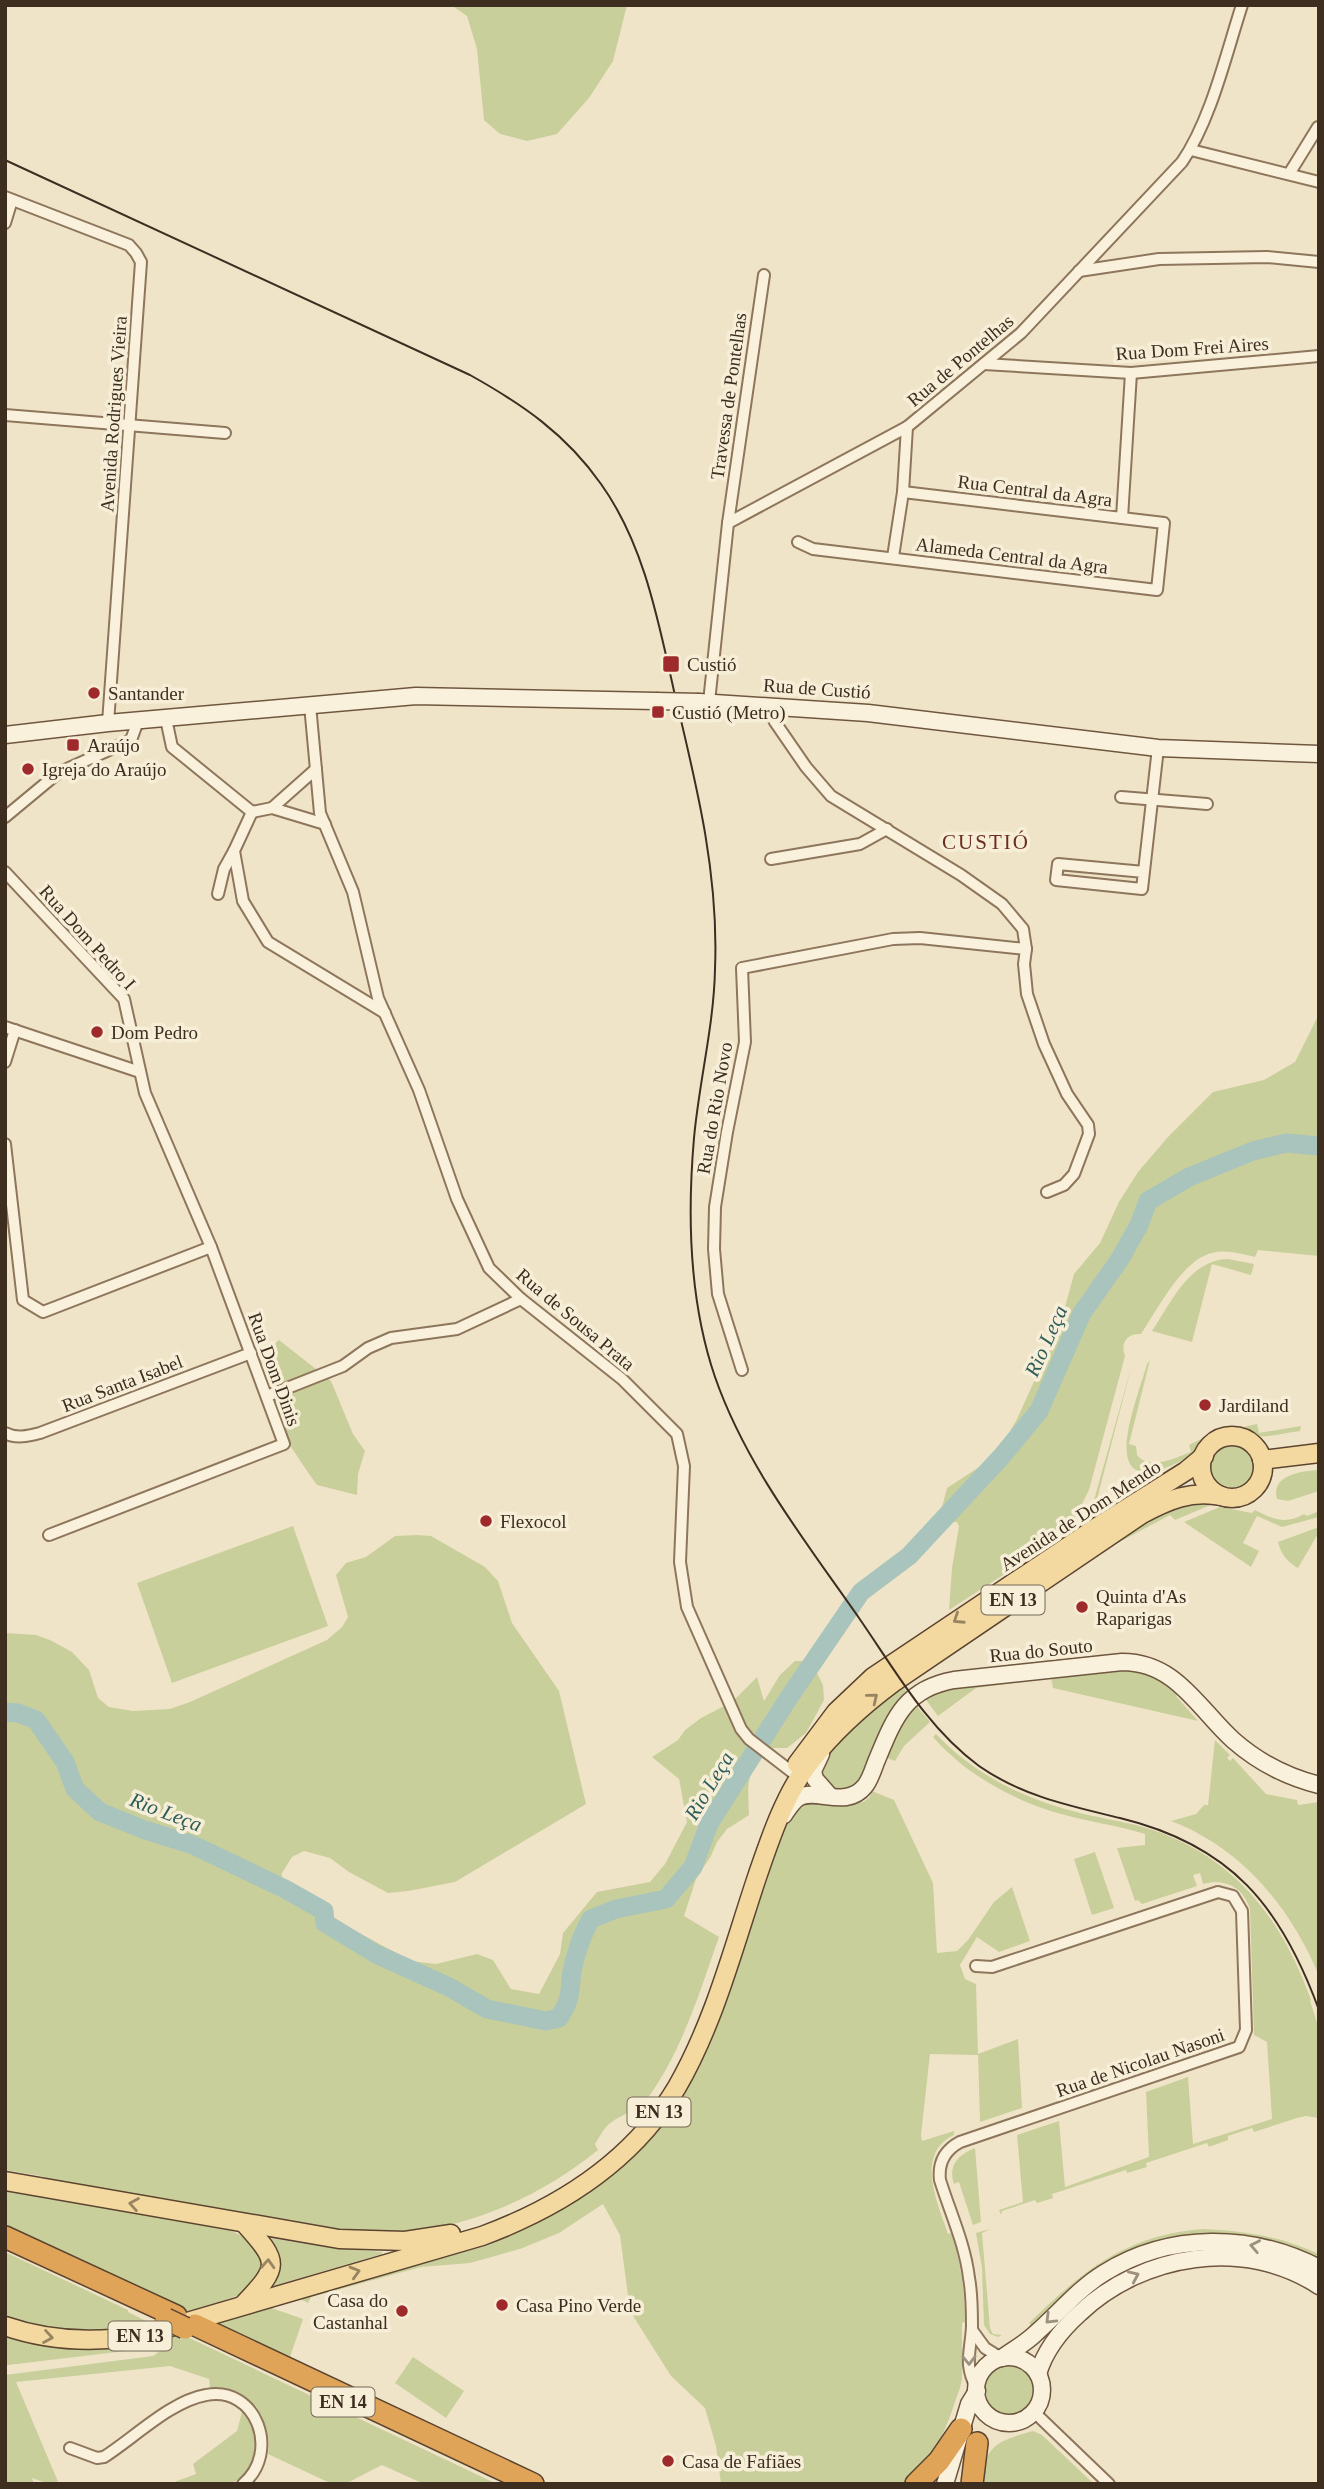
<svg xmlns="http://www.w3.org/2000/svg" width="1324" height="2489" font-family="'Times New Roman',serif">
	<rect width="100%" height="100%" fill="#f0e4c8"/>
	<g fill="#c9cf9b">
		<path d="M451,5H627L613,61L589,98L557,134L527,141L500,134L484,120L477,49L467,16Z"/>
		<path d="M1319,1014V1256L1258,1250L1255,1257C1241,1254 1227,1249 1212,1253C1182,1260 1158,1309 1141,1334C1127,1333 1120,1343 1125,1356L1089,1490L1075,1518L1051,1544L949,1610L952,1568L959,1526L957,1522H952L941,1511L947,1488L996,1456L1017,1419L1047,1353L1065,1307L1074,1274L1100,1243L1119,1202L1138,1172L1168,1137L1213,1092L1264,1080L1295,1062Z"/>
		<path d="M1228,1259L1254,1264L1251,1275L1212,1264L1192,1342L1152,1331C1171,1303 1189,1260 1228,1259Z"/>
		<path d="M279,1340L331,1381L353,1434L365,1451L358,1474L357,1495L317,1485C302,1464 282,1436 275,1412C270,1392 272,1370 268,1350Z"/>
		<path d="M1150,1360L1129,1444L1136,1446L1137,1455C1150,1471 1175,1458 1191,1452L1189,1445L1227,1426L1243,1427L1257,1424L1259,1433L1301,1426L1300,1431C1285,1433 1266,1438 1251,1436C1240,1433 1233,1428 1220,1433C1209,1437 1205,1447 1196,1453C1191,1457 1183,1460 1177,1463C1093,1503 1137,1401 1147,1364Z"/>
		<path d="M1133,1361L1091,1522L1081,1528L1080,1525L1094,1500Z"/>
		<circle cx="1232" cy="1468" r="22"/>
		<path d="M1319,1470V1491L1288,1501L1277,1499C1270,1475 1302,1471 1319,1470Z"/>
		<path d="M1201,1503L1213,1504L1175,1520L1170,1515L1097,1554C1128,1531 1161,1505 1201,1503Z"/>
		<path d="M1220,1507L1252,1513L1255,1510C1272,1519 1286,1525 1304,1514L1307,1516L1319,1511V1517L1282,1527L1257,1516L1243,1543L1259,1551L1251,1567L1184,1522Z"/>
		<path d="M293,1526L328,1626L172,1683L137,1583Z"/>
		<path d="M1319,1527V1532L1298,1568C1287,1562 1281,1554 1278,1542Z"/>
		<path d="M418,1535L431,1536L485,1567L498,1581L512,1623L559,1691L586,1804L455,1882L408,1891L388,1893L349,1872L330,1858L304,1851L292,1857L282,1873L281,1897L326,1919L337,1921L411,1961L436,1964L477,1954L493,1960L511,1989L539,1994L560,1954L563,1933L597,1892L650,1882L665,1864L687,1822L679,1779L652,1757L678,1740L685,1730L701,1718L732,1702L757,1677L764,1701L780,1675L795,1661H811L823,1685L824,1700L806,1733L787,1748H771C744,1774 748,1781 749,1815L727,1829L717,1842L711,1856L696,1879L684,1916L719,1937C700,1991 683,2048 650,2095C637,2113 621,2113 607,2126C602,2131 599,2138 595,2144L598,2150C524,2210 431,2243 335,2232C304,2228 272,2220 241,2215C182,2204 122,2194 63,2183L41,2176L5,2170V1633L36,1635L50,1640L72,1652L89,1670L98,1698L109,1707L133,1711L170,1709L190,1702L327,1640L342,1627L348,1617L336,1575L346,1563L366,1557L395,1536Z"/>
		<path d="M1121,1668L1142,1670L1181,1690L1176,1696L1198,1721L1053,1688L1051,1678L976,1688L938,1716L924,1697L944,1688Z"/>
		<path d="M903,1685L906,1691L888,1715L861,1779L847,1790L833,1789L822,1776L820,1768C839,1733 871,1709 903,1685Z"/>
		<path d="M915,1704L930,1722L904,1746L895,1761L887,1758L907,1714Z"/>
		<path d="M936,1734C975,1775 1026,1800 1080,1813C1104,1819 1129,1822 1153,1830C1237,1859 1282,1920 1311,2000L1310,2001L1319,2029V2118L1306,2116L1297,2118L1254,2132L1252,2128L1228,2136V2140L1209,2147L1207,2143L1146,2163L1147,2167L1127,2173L1126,2170L1052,2194L1053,2198L1037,2203L1035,2200L1002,2211L1001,2215L999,2210L1023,2202L1017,2135L1059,2121L1065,2187L1149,2157L1146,2092L1188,2077L1193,2144L1272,2119L1267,2042L1254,2035L1250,1909C1243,1887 1225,1878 1203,1884L1200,1873L1193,1875L1197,1886L1142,1904L1138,1900L1135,1901L1117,1848L1145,1845V1834C1117,1825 1089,1822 1061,1814C1014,1801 965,1774 933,1737Z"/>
		<path d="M1215,1740L1230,1755L1227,1758L1230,1761L1233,1758L1266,1794L1297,1800L1298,1805L1319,1802V1976C1291,1908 1242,1848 1171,1821L1196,1814L1204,1805H1208Z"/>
		<path d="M872,1791L894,1800L933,1883L937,1953L957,1951L968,1940L994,1902L1012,1887L1030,1941L999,1952L977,1937L960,1965L965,1979L976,1984L978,2054L1018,2039L1022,2108L980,2122L978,2055L930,2054L921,2135L922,2141L954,2131V2135C914,2154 938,2204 948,2234L951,2233C961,2264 965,2291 965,2322L962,2323V2379L960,2388C953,2407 946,2431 935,2449C926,2463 916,2468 908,2484H721L716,2446L705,2408L671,2376L630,2311L620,2235L603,2204L559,2233L520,2249L470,2263L421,2267L311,2297L308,2303L302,2300L301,2297L503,2234L659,2121L790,1815L804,1802L847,1805L863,1802L869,1798Z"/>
		<path d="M1095,1852L1114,1908L1092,1915L1074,1859Z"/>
		<path d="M975,2148L981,2222L973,2225L959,2182L954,2184C948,2165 958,2155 975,2148Z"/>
		<path d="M5,2189L232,2231L257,2244L265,2272L242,2294L189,2313L5,2228Z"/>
		<path d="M990,2229L982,2233L990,2328L993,2334L1002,2335L998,2337L990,2334L984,2325L982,2268L976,2233Z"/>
		<path d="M1203,2229C1244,2231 1281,2236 1319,2254V2261L1156,2243L1034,2328L1029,2323C1083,2271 1125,2235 1203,2229Z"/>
		<path d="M269,2238L325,2247L382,2252V2254L273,2286C279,2267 281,2256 269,2238Z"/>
		<path d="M5,2252L128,2310V2312L152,2324C103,2337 53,2332 5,2316Z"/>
		<path d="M263,2305L303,2319L290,2357L208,2321Z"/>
		<path d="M5,2331L150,2340L153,2345L151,2348L8,2365L5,2364Z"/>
		<path d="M165,2334H181L497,2484H424L382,2465L345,2484H332L268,2454C275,2419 242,2388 210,2388L209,2379L170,2366L16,2382L59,2484H49L32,2478L34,2484H5V2375L153,2356L164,2348Z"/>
		<path d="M413,2357L464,2391L446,2418L395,2383Z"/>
		<circle cx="1010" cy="2390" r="25"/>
		<path d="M242,2412C252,2420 255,2429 256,2440C258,2457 248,2479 230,2483C211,2487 188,2484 169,2484L196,2474L193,2464L237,2431Z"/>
		<path d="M1033,2431L1042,2435L1094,2484H980C985,2444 998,2441 1033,2431Z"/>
	</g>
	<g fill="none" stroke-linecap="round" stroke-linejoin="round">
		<path stroke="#a9c4bc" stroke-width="19" d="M5,1712L18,1713L36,1720L65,1762L75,1789L100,1812L145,1830L193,1845L285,1889L324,1911L325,1923L376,1954L449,1987L487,2009L546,2021L559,2018C572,1998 569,1993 572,1971C576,1952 581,1936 591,1919L616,1909L666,1899L693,1867L709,1824L786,1702L861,1592L909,1556L1002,1456L1039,1411L1082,1313L1120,1259L1139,1225L1148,1201L1189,1177L1253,1151L1286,1143L1319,1146"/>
		<g stroke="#8d765c" stroke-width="14">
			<g id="street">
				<path d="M1191,150L1319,182"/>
				<path d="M1289,174L1318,127"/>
				<path d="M5,197L129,245L136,253L141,262L108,723"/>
				<path d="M5,223L12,200"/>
				<path d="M1079,271L1159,259L1267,257L1319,262"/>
				<path d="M984,364L1131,373L1319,356"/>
				<path d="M5,415L225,433"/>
				<path d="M1122,518L1131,373"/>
				<path d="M728,523L764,275"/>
				<path d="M798,542L813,549L1157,590L1164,523L903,492"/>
				<path d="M893,557L903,492L907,427"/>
				<path d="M709,702L728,523L907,427L1021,333L1182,162C1211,120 1226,54 1242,5"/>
				<path d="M310,705L320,813L353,892L378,998L419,1090L457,1199L489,1268L521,1299L622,1379L677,1434L684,1466L680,1562L687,1607L741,1729L749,1739L792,1772"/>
				<path d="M767,705L775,722L806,767L831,796L961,875L1002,904L1023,929L1026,949L1024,964L1027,994L1044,1044L1067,1094L1088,1125L1089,1134L1074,1174L1064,1185L1047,1192"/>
				<path d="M166,719L172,747L252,812L234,851L243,901L268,942L385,1013"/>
				<path d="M1121,797L1207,804"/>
				<path d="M272,808L316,769"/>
				<path d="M252,812L272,808L325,824"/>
				<path d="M5,817L58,773L131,740L138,721"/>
				<path d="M771,859L860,844L887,829"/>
				<path d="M5,872L124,999L145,1093L211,1247L284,1444L49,1535"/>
				<path d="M1144,872L1058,864L1056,880L1142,889L1158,748"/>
				<path d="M218,894L224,869L234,851"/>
				<path d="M5,1027L140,1072"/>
				<path d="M5,1062L15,1030"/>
				<path d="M5,1144L23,1300L43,1312L211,1247"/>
				<path d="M742,1370L718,1294L714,1249L715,1207L727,1132L745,1042L742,968L893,939L920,938L1026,949"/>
				<path d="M267,1396L343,1366L368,1348L391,1338L457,1329L521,1299"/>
				<path d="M5,1433C16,1439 28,1436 40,1433L251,1353"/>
				<path d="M976,1966L992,1967L1001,1964L1218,1892L1233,1896L1242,1911L1246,2030L1239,2047L960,2142C945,2150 938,2163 940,2180C950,2212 965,2244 969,2278C972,2294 972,2310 972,2326C971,2351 963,2364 977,2389"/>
				<path d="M972,2330L985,2348L1001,2358"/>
				<path d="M1034,2412L1109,2484"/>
				<path d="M70,2448L97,2458L104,2457C134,2438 171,2401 206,2395C256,2385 281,2452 243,2484"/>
			</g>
		</g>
		<g stroke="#6f573f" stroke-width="19">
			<g id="secondary">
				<path d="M699,702L868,713L1158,748L1319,754"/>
				<path d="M5,735L108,723L416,696L656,701"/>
				<path d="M821,1754L813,1771L815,1779L830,1796"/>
				<path d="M784,1815C788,1809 792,1802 798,1798C816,1787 846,1810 865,1786C870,1780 873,1770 876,1762C894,1719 904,1689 954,1680L1122,1662C1176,1662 1198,1708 1233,1740C1258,1762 1287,1777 1319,1785"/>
				<circle cx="1009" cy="2390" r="33"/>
				<path d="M1002,2358C1013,2350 1026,2343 1036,2333C1059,2313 1078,2289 1104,2273C1170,2232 1251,2233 1319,2268"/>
				<path d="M1038,2374C1045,2350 1061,2330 1080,2313C1142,2254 1245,2237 1319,2286"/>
				<path d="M945,2484L969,2404L977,2391"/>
			</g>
		</g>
		<g stroke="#5b4430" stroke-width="21">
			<g id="primary">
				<circle cx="1232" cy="1467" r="31"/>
				<path d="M1262,1460L1319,1453"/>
				<path d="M797,1764L836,1712L873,1677L1100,1525L1186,1471L1204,1456"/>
				<path d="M5,2181L339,2239L405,2241L451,2234"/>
				<path d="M243,2305C280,2266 280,2263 244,2223"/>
				<path d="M5,2326C51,2342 96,2343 143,2335L482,2236C560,2207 633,2161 677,2087C715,2021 734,1945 758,1874C771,1836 785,1795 809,1763C833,1732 863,1705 894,1682L1142,1514C1168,1500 1191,1490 1221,1496"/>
			</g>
		</g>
		<g stroke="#5b4430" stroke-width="24">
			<g id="highway">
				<path d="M5,2237L176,2316"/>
				<path d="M195,2325L533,2484"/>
				<path d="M916,2484L939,2461L961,2429"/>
				<path d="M972,2484L977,2443"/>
			</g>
		</g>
		<use href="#street" stroke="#faf1dc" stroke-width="10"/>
		<use href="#secondary" stroke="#faf1dc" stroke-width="16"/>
		<use href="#primary" stroke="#f3d9a0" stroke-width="18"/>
		<use href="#highway" stroke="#e0a458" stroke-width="21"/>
		<path stroke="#3d2e20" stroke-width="2" d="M5,160L470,375C522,404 566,434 601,484C644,544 658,620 674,691C696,783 719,873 715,969C714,1025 699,1082 694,1138C687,1218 689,1301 715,1377C746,1466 806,1542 859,1618C895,1670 927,1728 979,1766C1022,1796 1070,1806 1120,1818C1231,1845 1281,1906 1319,2010"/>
		<g stroke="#6f573f" stroke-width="19" stroke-linecap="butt">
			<path id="secondary-bridge" d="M656,701L699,702"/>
		</g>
		<g stroke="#5b4430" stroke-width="24" stroke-linecap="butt">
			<path id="highway-bridge" d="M166,2319L185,2328"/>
		</g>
		<use href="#secondary-bridge" stroke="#faf1dc" stroke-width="16"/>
		<use href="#highway-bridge" stroke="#e0a458" stroke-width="21"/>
	</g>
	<defs><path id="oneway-chevron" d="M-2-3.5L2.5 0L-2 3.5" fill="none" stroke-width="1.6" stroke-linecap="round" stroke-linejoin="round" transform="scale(1.75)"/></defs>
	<g stroke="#988460">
		<use href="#oneway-chevron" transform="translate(958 1619) rotate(147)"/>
		<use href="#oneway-chevron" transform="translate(873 1698) rotate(-39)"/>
		<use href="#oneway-chevron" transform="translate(134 2204) rotate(-170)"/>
		<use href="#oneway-chevron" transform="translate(268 2264) rotate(-87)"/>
		<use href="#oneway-chevron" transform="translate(355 2272) rotate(-16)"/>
		<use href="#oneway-chevron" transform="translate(48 2337) rotate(9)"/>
	</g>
	<g stroke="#9c907e">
		<use href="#oneway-chevron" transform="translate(1255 2246) rotate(-169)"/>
		<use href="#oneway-chevron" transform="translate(1134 2276) rotate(-24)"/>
		<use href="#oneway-chevron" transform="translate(1050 2319) rotate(135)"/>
		<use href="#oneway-chevron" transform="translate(969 2360) rotate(89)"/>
	</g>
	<g fill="#9e2a2b" stroke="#f7eed8" stroke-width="2.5">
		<rect x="662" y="655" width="18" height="18" rx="3.5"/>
		<circle cx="94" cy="693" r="7"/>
		<rect x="651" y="705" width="14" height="14" rx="3.5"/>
		<rect x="66" y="738" width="14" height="14" rx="3.5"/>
		<circle cx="28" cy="769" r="7"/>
		<circle cx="97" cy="1032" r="7"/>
		<circle cx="1205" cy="1405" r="7"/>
		<circle cx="486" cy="1521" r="7"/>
		<circle cx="1082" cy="1607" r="7"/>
		<circle cx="502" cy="2305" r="7"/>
		<circle cx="402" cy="2311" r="7"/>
		<circle cx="668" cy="2461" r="7"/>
	</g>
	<g text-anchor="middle" stroke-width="7" stroke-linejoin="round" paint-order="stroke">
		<g fill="#f7eed8" stroke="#756857" stroke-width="2">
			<rect x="981.5" y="1585.5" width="63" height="29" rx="5"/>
			<rect x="627.5" y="2097.5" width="63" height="29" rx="5"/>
			<rect x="108.5" y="2321.5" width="63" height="29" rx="5"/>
			<rect x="311.5" y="2387.5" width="63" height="29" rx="5"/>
		</g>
		<g font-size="18" font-weight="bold" fill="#3d2e20">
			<text x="1013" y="1606">EN 13</text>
			<text x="659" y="2118">EN 13</text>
			<text x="140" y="2342">EN 13</text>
			<text x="343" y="2408">EN 14</text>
		</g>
		<g font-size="19" fill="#3d2e20" stroke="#f7eed8">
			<text transform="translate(1192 348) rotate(-4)" y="7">Rua Dom Frei Aires</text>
			<text transform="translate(960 360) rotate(-40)" y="7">Rua de Pontelhas</text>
			<text transform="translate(728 396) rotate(-82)" y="7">Travessa de Pontelhas</text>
			<text transform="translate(113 414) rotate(-86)" y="7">Avenida Rodrigues Vieira</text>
			<text transform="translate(1035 490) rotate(7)" y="7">Rua Central da Agra</text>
			<text transform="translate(1012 555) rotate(7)" y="7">Alameda Central da Agra</text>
			<text transform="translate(817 688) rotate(4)" y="7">Rua de Custió</text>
			<text transform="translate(88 937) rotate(48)" y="7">Rua Dom Pedro I</text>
			<text transform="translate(714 1108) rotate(-80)" y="7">Rua do Rio Novo</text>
			<text transform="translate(576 1319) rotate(40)" y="7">Rua de Sousa Prata</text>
			<text transform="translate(275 1369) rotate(70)" y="7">Rua Dom Dinis</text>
			<text transform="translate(122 1383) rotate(-21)" y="7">Rua Santa Isabel</text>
			<text transform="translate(1080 1515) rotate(-33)" y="7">Avenida de Dom Mendo</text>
			<text transform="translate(1041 1650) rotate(-6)" y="7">Rua do Souto</text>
			<text transform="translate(1140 2062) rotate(-19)" y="7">Rua de Nicolau Nasoni</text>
		</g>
		<g font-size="19" fill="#3d2e20" stroke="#f7eed8" text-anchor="start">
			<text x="687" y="671">Custió</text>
			<text x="108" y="700">Santander</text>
			<text x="672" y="719">Custió (Metro)</text>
			<text x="87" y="752">Araújo</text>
			<text x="42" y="776">Igreja do Araújo</text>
			<text x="111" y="1039">Dom Pedro</text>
			<text x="1219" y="1412">Jardiland</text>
			<text x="500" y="1528">Flexocol</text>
			<text x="1096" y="1603">Quinta d'As<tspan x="1096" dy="22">Raparigas</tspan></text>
			<text x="388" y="2307" text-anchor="end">Casa do<tspan x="388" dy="22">Castanhal</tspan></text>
			<text x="516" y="2312">Casa Pino Verde</text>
			<text x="682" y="2468">Casa de Fafiães</text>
		</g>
		<g font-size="21" letter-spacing="2" fill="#6b2e1e" stroke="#f7eed8">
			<text x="986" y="849">CUSTIÓ</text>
		</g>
		<g font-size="21" font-style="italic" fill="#2f5d5a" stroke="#f7eed8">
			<text transform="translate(1046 1341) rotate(-66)" y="7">Rio Leça</text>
			<text transform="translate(709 1786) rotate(-59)" y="7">Rio Leça</text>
			<text transform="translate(166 1812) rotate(21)" y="7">Rio Leça</text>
		</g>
	</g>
	<rect width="1324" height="2489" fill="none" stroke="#3d2e20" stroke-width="14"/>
</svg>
